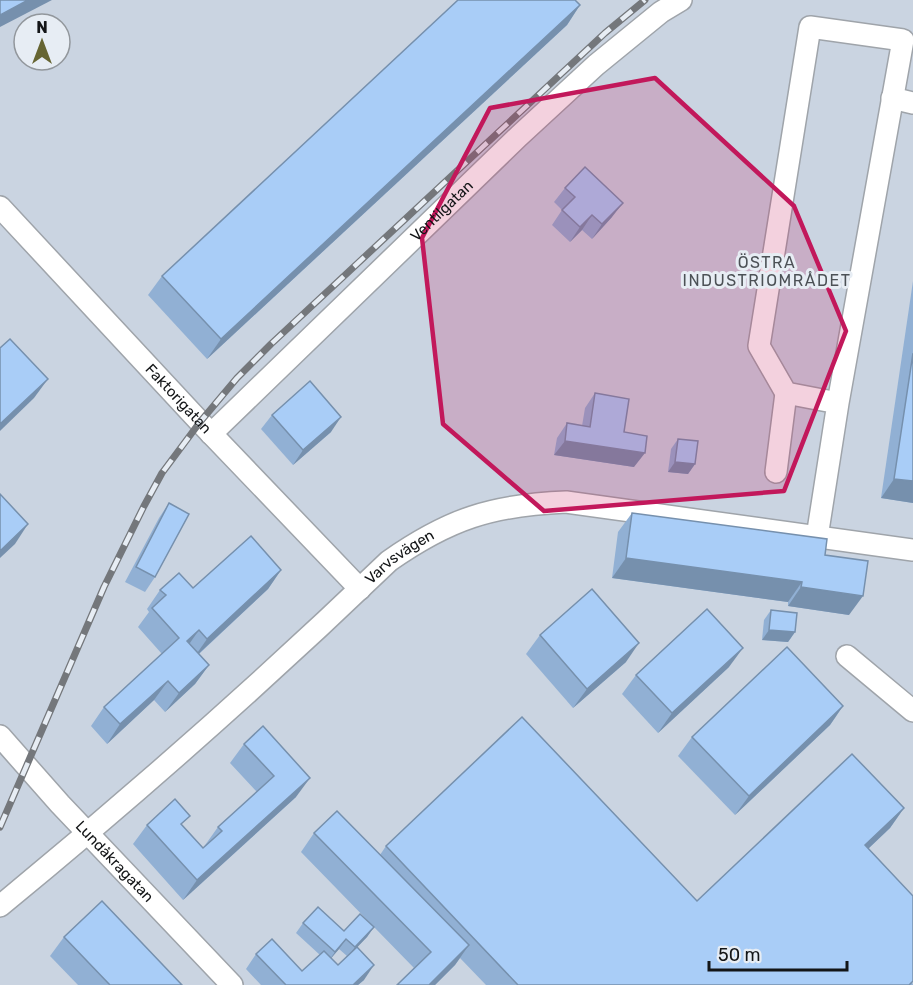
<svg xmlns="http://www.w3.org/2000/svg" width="913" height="985" font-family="Rubik,sans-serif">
	<rect width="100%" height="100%" fill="#dae0e6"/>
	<path fill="#cad4e1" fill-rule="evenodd" d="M0,0H913V985H0ZM24,24H60V60H24Z"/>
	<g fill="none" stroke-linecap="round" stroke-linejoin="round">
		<g stroke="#9fa4aa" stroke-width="24">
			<g id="minor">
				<path d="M892,98L913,103"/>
				<path id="s1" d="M0,207L200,422L360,589"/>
				<path id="s2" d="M211,434L519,136L596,65L661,12L681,0"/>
				<path d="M776,472L786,393"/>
				<path d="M817,537L838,403L903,40L810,27L759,346L786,393L838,403"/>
				<path d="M847,656L913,711"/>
				<path id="s3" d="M0,736L60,804L232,985"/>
				<path id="s4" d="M0,906C134,796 264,681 389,561C449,519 492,505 566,502L913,550"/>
			</g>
		</g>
		<use href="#minor" stroke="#fff" stroke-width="21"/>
		<g stroke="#74777b" stroke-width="7">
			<path id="rail" d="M0,827L104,587L144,506L162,473L200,422L237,378L271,344L605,33L645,0"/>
		</g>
		<use href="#rail" stroke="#e7edf4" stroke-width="4.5" stroke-dasharray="14" stroke-linecap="butt"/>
	</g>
	<g fill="#91b0d4" fill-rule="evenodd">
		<path d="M580,5L567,25L207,359L148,295L162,276Z"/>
		<path d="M565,188L612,217L592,239L582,230L570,242L552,225L562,210L554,202Z"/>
		<path d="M913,281V503L881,498Z"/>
		<path d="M595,393L624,432L634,467L554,455L557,438L567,423L582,426L585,408Z"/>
		<path d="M272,415L331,432L293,465L261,429Z"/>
		<path d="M678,439L695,464L688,474L668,472L671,449Z"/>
		<path d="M169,503L155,577L145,592L125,582L159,518Z"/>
		<path d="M632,513L825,555L849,615L788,606V602L612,578L618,532Z"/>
		<path d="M281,570L268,589L199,654L209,665L195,684L165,712L154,700L107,744L91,726L104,707L162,654L138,627L149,612L147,609L160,590L193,588Z"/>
		<path d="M771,610L795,632L788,642L762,640L764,620Z"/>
		<path d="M540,635L626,662L573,708L526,654Z"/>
		<path d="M729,667L658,733L622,694L636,675Z"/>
		<path d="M843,706L830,725L735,815L678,756L692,737Z"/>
		<path d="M244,744L296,797L183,900L133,844L147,825L183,826L203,848L218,827L257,792L230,763Z"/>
		<path d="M904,808L890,828L868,849L913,985H486L460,958L455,965L435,985H397L414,968L374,927L367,937L357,947L364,980L358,985H261L246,969L256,954L302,971L320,955L296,933L303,923L344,931L372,925L301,852L314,833L380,855L386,846L697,901ZM339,949L347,956L338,965L331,958Z"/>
		<path d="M64,937L182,985H78L50,956Z"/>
	</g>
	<g fill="#7690ad">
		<path d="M28,0H52L0,27V15Z"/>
		<path d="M580,5L567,25L207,359L221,339Z"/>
		<path d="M623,203L612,217L592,239L602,224Z"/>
		<path d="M592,215L582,230L570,242L580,227Z"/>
		<path d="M48,379L34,398L0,431V424Z"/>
		<path d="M341,417L331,432L293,465L303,450Z"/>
		<path d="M565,441L645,453L634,467L554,455Z"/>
		<path d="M675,462L695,464L688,474L668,472Z"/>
		<path d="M894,479L913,481V503L881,498Z"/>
		<path d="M28,524L15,544L0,558V551Z"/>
		<path d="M626,558L802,582L788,602L612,578Z"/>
		<path d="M281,570L268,589L193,659L207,639Z"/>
		<path d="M801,587L863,596L849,615L788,606Z"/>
		<path d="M199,630L185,650L187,641Z"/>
		<path d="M769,630L795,632L788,642L762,640Z"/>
		<path d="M639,643L626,662L573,708L587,689Z"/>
		<path d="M743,648L729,667L658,733L672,713Z"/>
		<path d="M209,665L195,684L165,712L179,693Z"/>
		<path d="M168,681L154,700L107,744L120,724Z"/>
		<path d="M843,706L830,725L735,815L749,796Z"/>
		<path d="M310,778L296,797L183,900L197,880Z"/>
		<path d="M904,808L890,828L851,865L865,845Z"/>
		<path d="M374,927L367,937L348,957L355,947Z"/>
		<path d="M346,939L339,949L328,962L335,952Z"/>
		<path d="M469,945L455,965L435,985H429Z"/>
		<path d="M374,965L364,980L358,985H353Z"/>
	</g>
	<g fill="#a9cdf7" stroke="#7690ad" stroke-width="1.5">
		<path d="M0,0H28L0,15Z"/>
		<path d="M458,0H575L580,5L221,339L162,276Z"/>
		<path d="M585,167L623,203L602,224L592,215L580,227L562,210L575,197L565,188Z"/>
		<path d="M10,339L48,379L0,424V348Z"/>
		<path d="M913,353V481L894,479Z"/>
		<path d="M310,381L341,417L303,450L272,415Z"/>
		<path d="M595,393L629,399L624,432L647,436L645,453L565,441L567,423L590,427Z"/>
		<path d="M678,439L698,441L695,464L675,462Z"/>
		<path d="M0,494L28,524L0,551Z"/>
		<path d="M169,503L189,514L155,577L136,567Z"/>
		<path d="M632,513L827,539L825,555L868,561L863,596L801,587L802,582L626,558Z"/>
		<path d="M251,536L281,570L207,639L199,630L187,641L209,665L179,693L168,681L120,724L104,707L179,638L152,608L166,595L160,590L179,573L193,588Z"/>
		<path d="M592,589L639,643L587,689L540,635Z"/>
		<path d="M707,609L743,648L672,713L636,675Z"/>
		<path d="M771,610L797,613L795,632L769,630Z"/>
		<path d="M787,647L843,706L749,796L692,737Z"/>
		<path d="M522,717L697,901L852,754L904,808L865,845L913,896V981L909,985H518L386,846Z"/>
		<path d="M263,726L310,778L197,880L147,825L175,799L190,816L181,824L203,848L222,831L218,827L274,776L244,744Z"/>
		<path d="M337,811L469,945L429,985H397L431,952L314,833Z"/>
		<path d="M102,901L182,985H110L64,937Z"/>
		<path d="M318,907L344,931L360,914L374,927L355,947L346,939L335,952L303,923Z"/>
		<path d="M272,939L302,971L324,951L338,965L357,947L374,965L353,985H286L256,954Z"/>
	</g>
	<path fill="#c2185b" fill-opacity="0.2" stroke="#c2185b" stroke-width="4.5" stroke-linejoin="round" d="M655,78L794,206L846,331L784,491L544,511L443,424L422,238L490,108Z"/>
	<g text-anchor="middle" stroke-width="6" stroke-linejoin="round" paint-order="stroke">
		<g font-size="15" fill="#131517" stroke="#e7edf4">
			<text dy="5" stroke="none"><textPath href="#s2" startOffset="321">Ventilgatan</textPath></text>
			<text dy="5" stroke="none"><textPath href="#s1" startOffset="262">Faktorigatan</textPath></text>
			<text dy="5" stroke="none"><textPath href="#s4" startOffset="531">Varvsvägen</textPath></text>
			<text dy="5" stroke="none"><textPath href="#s3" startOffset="170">Lundåkragatan</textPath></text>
		</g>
		<g font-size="16" letter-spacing="1.5" fill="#4c5156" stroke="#e7edf4">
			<text x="767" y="268">ÖSTRA<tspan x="767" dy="18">INDUSTRIOMRÅDET</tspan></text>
		</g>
	</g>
	<g transform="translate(42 42)"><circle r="28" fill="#e7edf4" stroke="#92979c" stroke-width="1.5"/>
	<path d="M0-4.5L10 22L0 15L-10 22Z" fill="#666532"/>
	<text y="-9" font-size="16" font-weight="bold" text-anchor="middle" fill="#131517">N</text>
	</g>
	<path d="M709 961v9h138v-9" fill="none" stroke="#131517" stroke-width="3"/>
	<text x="718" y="961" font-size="18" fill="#131517" stroke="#e7edf4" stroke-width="4.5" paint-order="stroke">50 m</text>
</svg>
